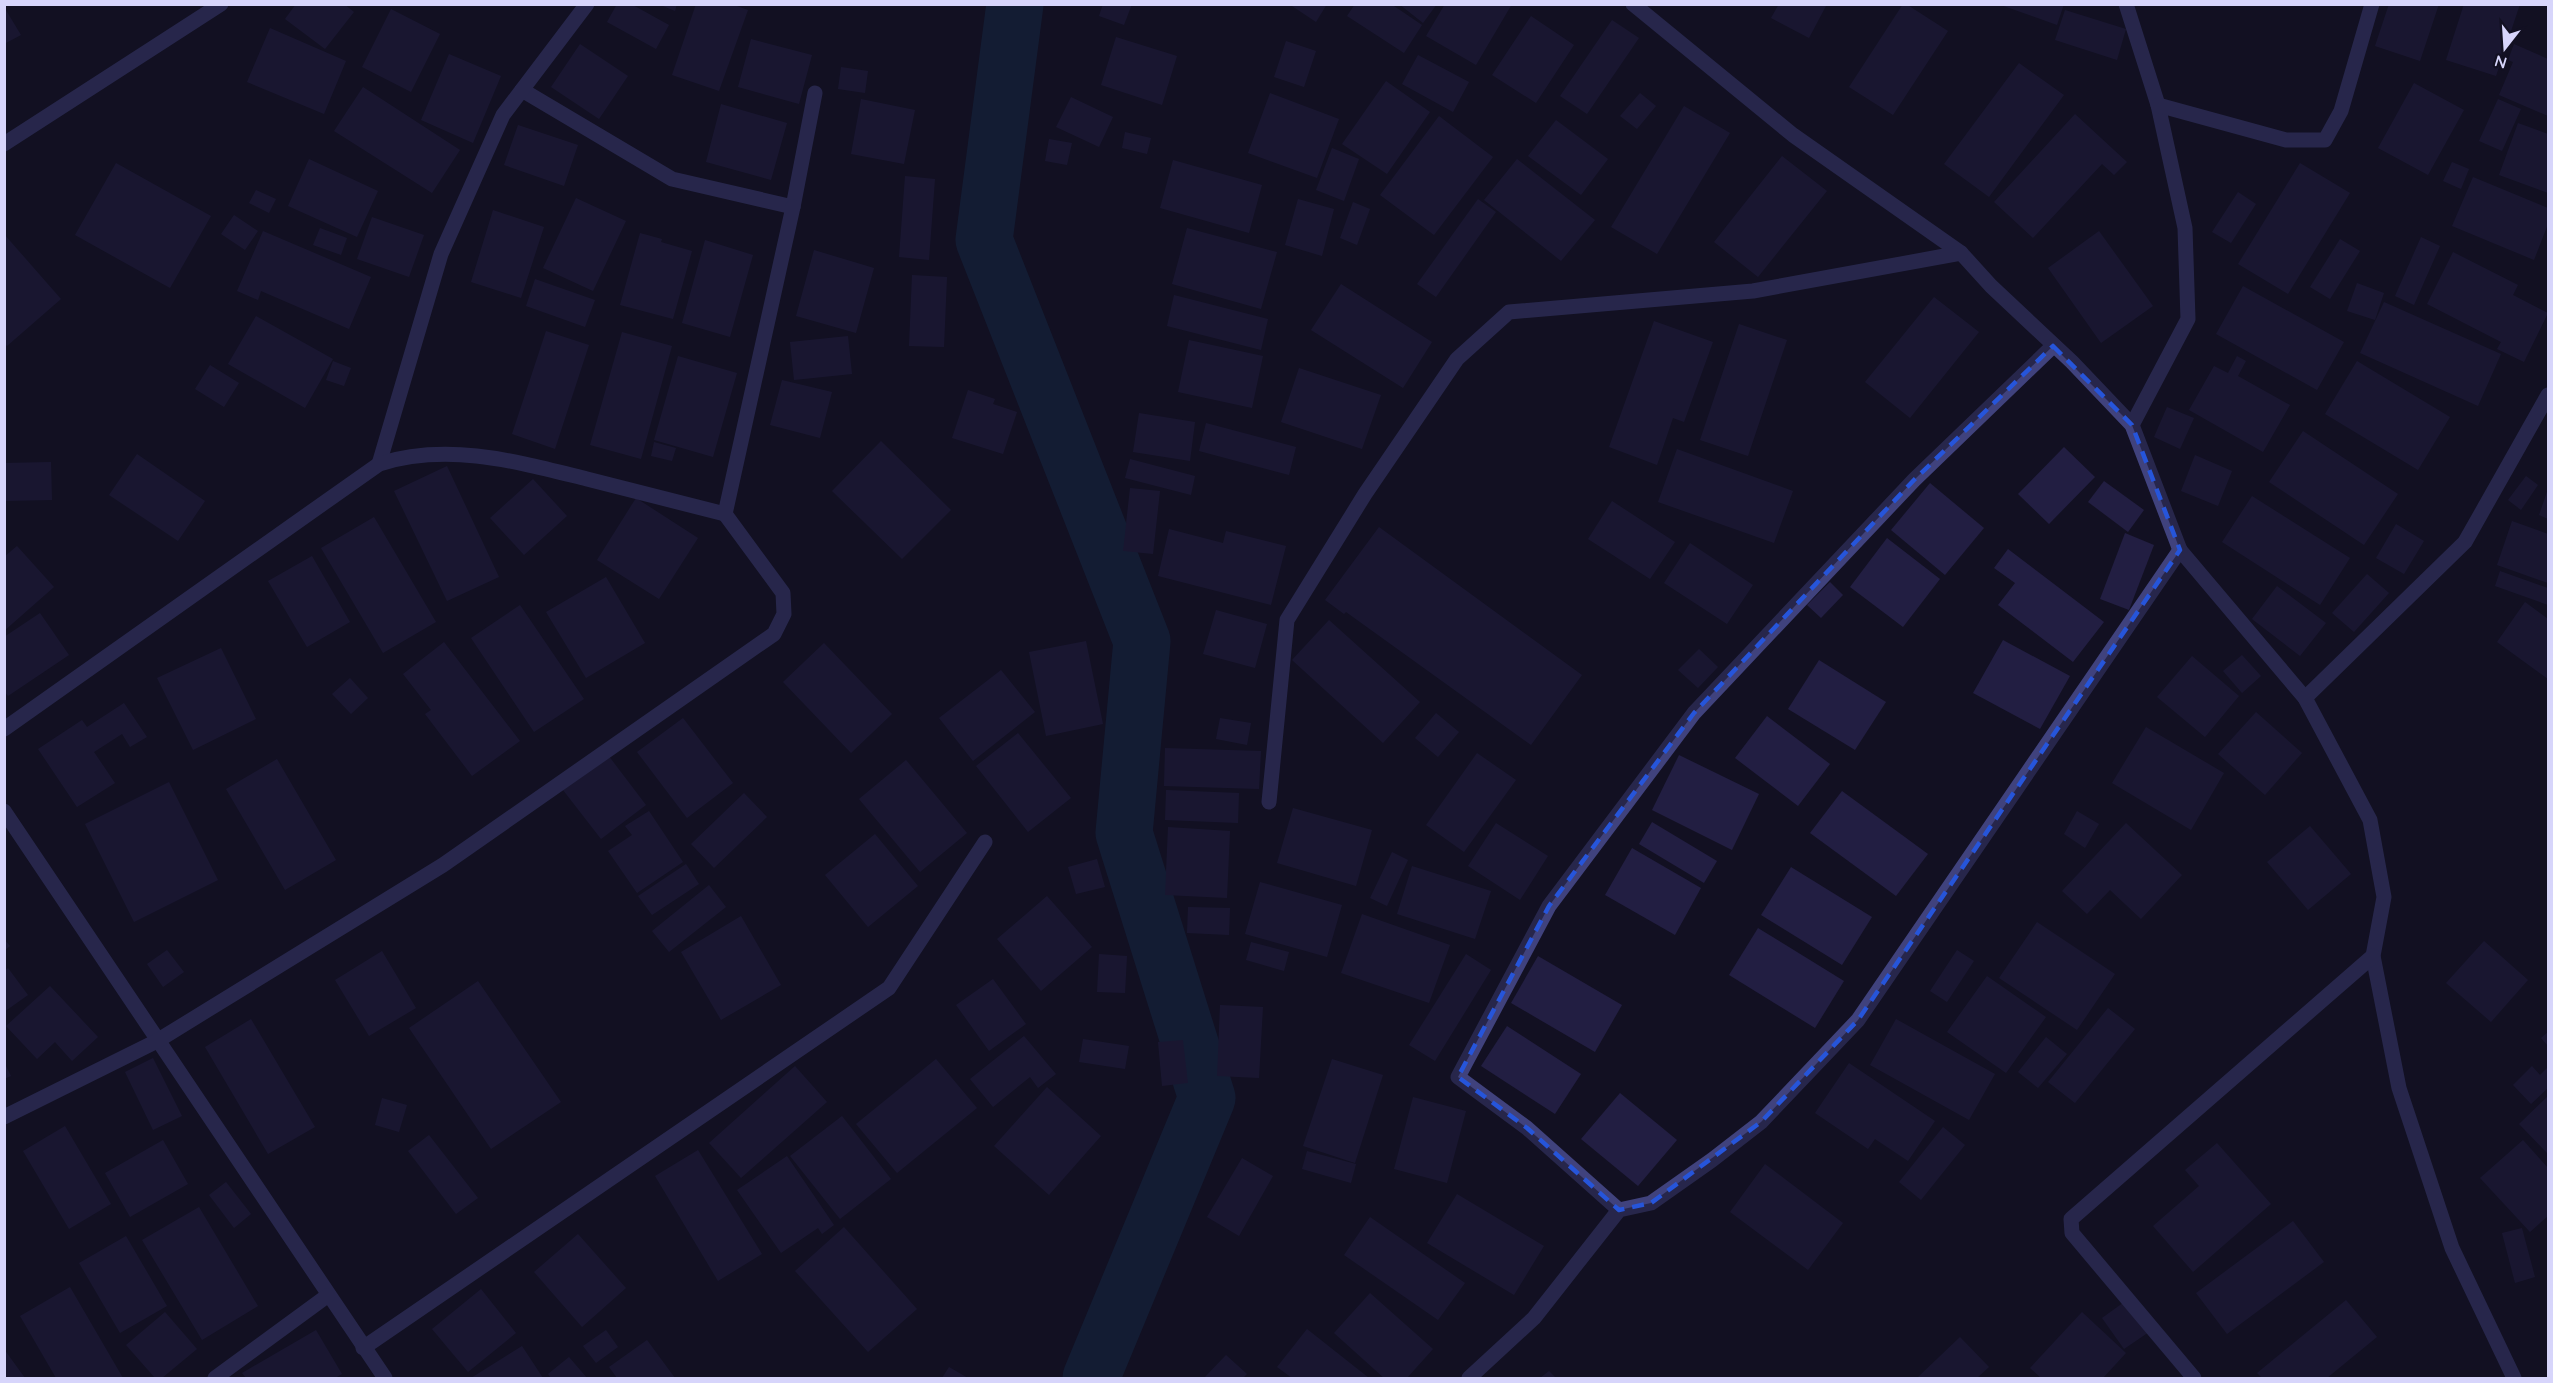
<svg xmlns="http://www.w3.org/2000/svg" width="2553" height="1383" font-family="Quicksand,sans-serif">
	<rect width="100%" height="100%" fill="#121022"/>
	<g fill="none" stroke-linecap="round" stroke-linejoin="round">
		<path stroke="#142c48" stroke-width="57" d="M1015,4L984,240L1142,641L1124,833L1207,1098L1091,1378"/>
	</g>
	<g fill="#221e42">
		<path d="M296,4H344L354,12L325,49L285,19Z"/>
		<path d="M617,4H631L669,25L656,49L607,22Z"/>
		<path d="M658,4H677L675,11Z"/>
		<path d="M696,4H731L748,10L719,91L672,75Z"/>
		<path d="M1103,4H1132L1124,25L1099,16Z"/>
		<path d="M1289,4H1327L1316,22Z"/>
		<path d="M1355,4H1391L1422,25L1404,53L1347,16Z"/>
		<path d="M1399,4H1437L1423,23Z"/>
		<path d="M1445,4H1512L1476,65L1426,36Z"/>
		<path d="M1779,4H1827L1809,38L1771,18Z"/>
		<path d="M1903,4H1906L1948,31L1893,115L1849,87Z"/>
		<path d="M1998,4H2064L2057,25Z"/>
		<path d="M2389,4H2439L2420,61L2375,46Z"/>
		<path d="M2464,4H2520L2496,76L2446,60Z"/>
		<path d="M4,7L21,35L4,44Z"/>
		<path d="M391,9L440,34L411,92L362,67Z"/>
		<path d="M2065,10L2126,29L2117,60L2055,40Z"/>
		<path d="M1531,16L1574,45L1536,103L1492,75Z"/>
		<path d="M1612,20L1639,38L1587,114L1560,96Z"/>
		<path d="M270,28L346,61L324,114L247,82Z"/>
		<path d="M1116,37L1177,56L1162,105L1101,85Z"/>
		<path d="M751,39L812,55L799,104L738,87Z"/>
		<path d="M1286,41L1316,51L1304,87L1274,77Z"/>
		<path d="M580,44L628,76L599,119L551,87Z"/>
		<path d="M2514,44L2548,59V116L2499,95L2513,62L2508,60Z"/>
		<path d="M449,54L501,76L473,143L421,120Z"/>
		<path d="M1418,55L1469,82L1453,112L1402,84Z"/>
		<path d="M2019,63L2064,95L1989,197L1944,164Z"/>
		<path d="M841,67L868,71L865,93L838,89Z"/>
		<path d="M1386,81L1430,112L1387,174L1342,144Z"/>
		<path d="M2414,83L2464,110L2428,175L2378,148Z"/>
		<path d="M363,87L460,150L432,193L334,131Z"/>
		<path d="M1270,93L1339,119L1317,178L1248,153Z"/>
		<path d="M1640,93L1656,106L1637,129L1620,116Z"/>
		<path d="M1071,97L1113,117L1099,147L1056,127Z"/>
		<path d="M861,99L915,110L904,164L851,154Z"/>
		<path d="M2498,99L2521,109L2502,151L2479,141Z"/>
		<path d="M721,104L787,123L771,180L706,162Z"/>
		<path d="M1684,106L1730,133L1657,254L1611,227Z"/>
		<path d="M2075,114L2127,162L2114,175L2102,164L2033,238L1994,202Z"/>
		<path d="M1439,116L1493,157L1434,235L1380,195Z"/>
		<path d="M1556,120L1608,159L1581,195L1528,156Z"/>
		<path d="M2518,123L2548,134V193L2499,175Z"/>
		<path d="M518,125L578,145L564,186L504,165Z"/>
		<path d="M1125,132L1151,138L1147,154L1122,148Z"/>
		<path d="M1049,139L1072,143L1067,165L1045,161Z"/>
		<path d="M1332,148L1359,159L1344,201L1316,190Z"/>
		<path d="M1782,156L1827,191L1758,277L1714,242Z"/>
		<path d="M309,159L378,191L357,237L288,206Z"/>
		<path d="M1517,159L1595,220L1561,261L1484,200Z"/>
		<path d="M1173,160L1262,185L1249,233L1160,208Z"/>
		<path d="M2452,162L2469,169L2461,189L2443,181Z"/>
		<path d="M116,163L211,216L170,288L75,235Z"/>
		<path d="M2300,163L2350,193L2288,294L2238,264Z"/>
		<path d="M905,176L935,179L929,260L899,257Z"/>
		<path d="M2473,177L2548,208V224L2534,260L2452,226Z"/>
		<path d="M256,190L276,199L269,213L249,203Z"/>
		<path d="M2238,192L2256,204L2231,243L2212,232Z"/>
		<path d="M576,198L626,221L593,291L543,268Z"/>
		<path d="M1298,199L1334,209L1322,256L1285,245Z"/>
		<path d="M1478,199L1496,212L1436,297L1417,284Z"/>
		<path d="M1353,202L1370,209L1357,245L1340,238Z"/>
		<path d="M493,210L544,227L521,298L471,282Z"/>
		<path d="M234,215L258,231L245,250L221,234Z"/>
		<path d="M372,217L424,235L409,277L357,259Z"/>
		<path d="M320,228L347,238L341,255L313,245Z"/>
		<path d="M1187,228L1277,252L1261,309L1172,284Z"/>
		<path d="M263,231L371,277L349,329L261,291L258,300L237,291Z"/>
		<path d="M2099,231L2153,306L2101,343L2048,268Z"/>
		<path d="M640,233L662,239L661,242L692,251L673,319L620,305Z"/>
		<path d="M4,234L61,299L7,346L4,343Z"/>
		<path d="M2421,237L2440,246L2414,305L2395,296Z"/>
		<path d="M2340,239L2360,251L2330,299L2310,287Z"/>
		<path d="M705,240L753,255L730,337L682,323Z"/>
		<path d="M814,250L874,268L856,333L796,316Z"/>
		<path d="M2453,252L2518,285L2513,295L2548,313L2524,362L2497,349L2501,342L2427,304Z"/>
		<path d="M912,275L947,277L944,347L909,346Z"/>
		<path d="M535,279L595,300L585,327L526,306Z"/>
		<path d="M2357,283L2384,293L2375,320L2347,311Z"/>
		<path d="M1341,284L1432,342L1403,388L1311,330Z"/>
		<path d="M2243,286L2344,342L2317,390L2216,334Z"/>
		<path d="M1174,295L1268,319L1261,350L1167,326Z"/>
		<path d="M1934,297L1979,332L1910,418L1865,382Z"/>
		<path d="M2384,302L2501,354L2478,406L2360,353Z"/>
		<path d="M256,316L333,359L305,408L228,364Z"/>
		<path d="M1654,321L1713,342L1684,422L1673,418L1657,465L1609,447Z"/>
		<path d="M1739,324L1787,340L1748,456L1700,440Z"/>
		<path d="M546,331L589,345L555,449L512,434Z"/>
		<path d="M622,332L672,346L641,459L590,445Z"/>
		<path d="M848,336L852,374L794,380L790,342Z"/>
		<path d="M1189,340L1263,356L1252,408L1178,392Z"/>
		<path d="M678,356L737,373L713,457L654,440Z"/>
		<path d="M2237,356L2246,361L2238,376L2290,405L2263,452L2189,410L2214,366L2228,373Z"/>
		<path d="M333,361L351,368L344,386L326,380Z"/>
		<path d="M2357,361L2450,417L2418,470L2325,414Z"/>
		<path d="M210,365L239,383L224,407L195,389Z"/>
		<path d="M1299,368L1381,395L1362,449L1281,422Z"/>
		<path d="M782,380L832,392L820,438L770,425Z"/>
		<path d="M968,390L995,399L993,404L1017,412L1003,454L952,438Z"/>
		<path d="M2167,407L2194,418L2180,449L2154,437Z"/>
		<path d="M1139,413L1195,422L1190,461L1133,452Z"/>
		<path d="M1206,423L1296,447L1289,475L1199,451Z"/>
		<path d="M2303,431L2398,494L2364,545L2269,482Z"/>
		<path d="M881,441L951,510L902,559L832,491Z"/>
		<path d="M654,442L676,448L672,461L651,456Z"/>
		<path d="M2064,447L2095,477L2049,524L2018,494Z"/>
		<path d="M1677,449L1793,491L1774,543L1658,502Z"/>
		<path d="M137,454L205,501L178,541L109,495Z"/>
		<path d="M2195,455L2232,471L2218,506L2181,491Z"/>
		<path d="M1130,459L1195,476L1191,495L1125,478Z"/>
		<path d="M51,462L52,500L4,501V463Z"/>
		<path d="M447,466L499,577L447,601L394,491Z"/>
		<path d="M2526,476L2538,485L2521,510L2508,500Z"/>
		<path d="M533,479L567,516L524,555L490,518Z"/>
		<path d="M2104,481L2144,510L2128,532L2088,502Z"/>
		<path d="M1930,483L1984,528L1945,575L1891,530Z"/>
		<path d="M1130,488L1160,491L1153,554L1123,551Z"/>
		<path d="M2548,489V519L2539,515Z"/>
		<path d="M2252,496L2350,558L2320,605L2222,542Z"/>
		<path d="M636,498L698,538L659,599L597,560Z"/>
		<path d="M1612,501L1675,542L1650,579L1588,539Z"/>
		<path d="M374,517L436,622L383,653L321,548Z"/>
		<path d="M2512,521L2548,534V583L2497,565Z"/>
		<path d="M2396,524L2424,541L2404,574L2376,558Z"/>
		<path d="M1379,527L1582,675L1531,745L1346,612L1344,614L1325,600Z"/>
		<path d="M1169,529L1223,543L1226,531L1286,546L1271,605L1158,576Z"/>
		<path d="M2125,533L2154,545L2129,610L2100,599Z"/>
		<path d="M1887,538L1940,579L1903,627L1850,587Z"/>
		<path d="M1690,543L1753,585L1727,624L1664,583Z"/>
		<path d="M17,546L54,587L4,631V557Z"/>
		<path d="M2008,549L2104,622L2073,662L1998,605L2015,583L1994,568Z"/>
		<path d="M312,556L350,622L307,647L268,581Z"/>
		<path d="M2500,571L2548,588V605L2495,586Z"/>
		<path d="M2367,574L2389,593L2354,632L2332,613Z"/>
		<path d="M606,577L645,643L586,678L546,612Z"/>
		<path d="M1830,582L1843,595L1821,618L1807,605Z"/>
		<path d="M2277,586L2326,623L2300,656L2252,619Z"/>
		<path d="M2525,602L2548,619V679L2497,642Z"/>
		<path d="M520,605L584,699L534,732L471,638Z"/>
		<path d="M1216,610L1267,624L1255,668L1203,654Z"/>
		<path d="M40,613L69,655L8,696L4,691V637Z"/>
		<path d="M1329,620L1420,702L1383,743L1292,660Z"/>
		<path d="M2003,640L2070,676L2040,729L1973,693Z"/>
		<path d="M1086,641L1103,724L1046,736L1029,652Z"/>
		<path d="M444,642L520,741L472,776L425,714L431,710L403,674Z"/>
		<path d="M824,643L892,714L851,753L783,682Z"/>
		<path d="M221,648L256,719L193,750L157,678Z"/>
		<path d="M1699,649L1718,667L1698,688L1678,670Z"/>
		<path d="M2242,655L2261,676L2242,693L2223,671Z"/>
		<path d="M2192,656L2239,696L2205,737L2157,697Z"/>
		<path d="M1819,660L1886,702L1855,750L1788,709Z"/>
		<path d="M1001,670L1035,712L973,761L939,718Z"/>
		<path d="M350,678L368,698L351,714L332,694Z"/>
		<path d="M124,703L147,737L130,747L122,734L94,752L115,783L77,807L38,749L82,720L87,727Z"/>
		<path d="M2256,712L2302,753L2265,795L2218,754Z"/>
		<path d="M1436,713L1459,732L1438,757L1415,738Z"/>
		<path d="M1767,716L1830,764L1798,806L1735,758Z"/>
		<path d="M683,718L733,783L687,818L637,752Z"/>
		<path d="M1220,718L1251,723L1247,745L1216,739Z"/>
		<path d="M2146,727L2224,773L2191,830L2112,783Z"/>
		<path d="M1018,733L1071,798L1028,832L976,766Z"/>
		<path d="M1165,748L1261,751L1259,789L1164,786Z"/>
		<path d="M1477,753L1516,780L1464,852L1426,825Z"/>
		<path d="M608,755L646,805L601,839L563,790Z"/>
		<path d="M1679,755L1759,794L1732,850L1652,810Z"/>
		<path d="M277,759L336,860L285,890L226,789Z"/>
		<path d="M906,760L967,833L920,872L859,799Z"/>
		<path d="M169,782L218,880L134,922L85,824Z"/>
		<path d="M1166,790L1239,793L1238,823L1165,820Z"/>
		<path d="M1842,791L1928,854L1896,896L1810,833Z"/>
		<path d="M744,793L767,817L714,868L691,844Z"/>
		<path d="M1293,808L1372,830L1356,886L1277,863Z"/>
		<path d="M649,811L683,862L637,893L608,851L632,835L625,826Z"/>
		<path d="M2077,811L2099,824L2085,848L2064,834Z"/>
		<path d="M1652,822L1717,861L1704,883L1639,844Z"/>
		<path d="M1496,823L1548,856L1520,900L1468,866Z"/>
		<path d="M2126,823L2182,875L2141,919L2110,890L2087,914L2062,891Z"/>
		<path d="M2310,826L2351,874L2308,910L2267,862Z"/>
		<path d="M1168,827L1230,831L1227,898L1165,895Z"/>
		<path d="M875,834L918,886L868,927L825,875Z"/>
		<path d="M1632,848L1701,888L1675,935L1605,895Z"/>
		<path d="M1392,852L1408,860L1387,906L1370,898Z"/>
		<path d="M1097,859L1105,887L1076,894L1068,867Z"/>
		<path d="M686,864L699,884L652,915L638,896Z"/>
		<path d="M1412,866L1491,891L1475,939L1397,914Z"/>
		<path d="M1791,867L1872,917L1842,965L1761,915Z"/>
		<path d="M1260,882L1342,905L1327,957L1245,934Z"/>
		<path d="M709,885L726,907L669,952L652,931Z"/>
		<path d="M1047,896L1092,947L1041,991L997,939Z"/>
		<path d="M1188,907L1230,908L1229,935L1187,933Z"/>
		<path d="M1362,914L1450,945L1429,1003L1341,973Z"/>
		<path d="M741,916L781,985L721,1020L681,952Z"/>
		<path d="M2037,922L2115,974L2077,1030L1999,978Z"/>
		<path d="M1758,928L1844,981L1815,1028L1729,975Z"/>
		<path d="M4,939L10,946L4,951Z"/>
		<path d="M2484,941L2528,980L2491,1022L2446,983Z"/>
		<path d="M1251,942L1289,952L1284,971L1246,960Z"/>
		<path d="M167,950L184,972L163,987L147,964Z"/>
		<path d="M1957,950L1974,961L1947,1002L1930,991Z"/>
		<path d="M382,951L416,1008L369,1036L335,980Z"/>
		<path d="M1099,954L1127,956L1125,993L1097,992Z"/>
		<path d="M1466,954L1491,970L1435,1061L1409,1045Z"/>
		<path d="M1538,956L1622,1005L1595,1052L1511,1003Z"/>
		<path d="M8,968L28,995L4,1012V971Z"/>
		<path d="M1987,976L2046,1017L2006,1073L1947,1032Z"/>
		<path d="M993,979L1026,1024L989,1051L956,1005Z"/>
		<path d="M478,981L561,1102L491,1149L409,1028Z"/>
		<path d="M50,986L98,1037L72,1061L55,1042L37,1059L6,1026Z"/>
		<path d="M1220,1005L1263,1007L1259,1078L1217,1076Z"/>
		<path d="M2108,1008L2135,1029L2075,1103L2048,1082Z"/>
		<path d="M251,1019L315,1127L268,1154L205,1047Z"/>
		<path d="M1896,1019L1995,1074L1969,1120L1870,1065Z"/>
		<path d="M1507,1026L1581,1074L1555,1114L1481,1066Z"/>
		<path d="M2548,1032V1046L2541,1038Z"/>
		<path d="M1024,1036L1056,1074L1038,1088L1030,1077L993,1107L970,1079Z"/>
		<path d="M2046,1037L2067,1054L2038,1088L2018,1072Z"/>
		<path d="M1083,1039L1129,1046L1125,1069L1079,1062Z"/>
		<path d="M1183,1040L1188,1083L1162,1086L1158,1042Z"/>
		<path d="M153,1058L182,1116L153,1130L125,1072Z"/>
		<path d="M936,1059L977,1108L897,1173L856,1124Z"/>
		<path d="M1332,1059L1383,1075L1355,1163L1303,1146Z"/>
		<path d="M4,1062L11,1076L4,1079Z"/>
		<path d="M1849,1063L1935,1121L1908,1161L1875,1139L1868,1149L1815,1113Z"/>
		<path d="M795,1066L827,1102L741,1178L709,1143Z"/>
		<path d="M2532,1066L2540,1075L2548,1067V1088L2531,1104L2513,1085Z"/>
		<path d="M1047,1087L1101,1136L1049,1195L994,1146Z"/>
		<path d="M1620,1093L1677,1140L1638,1186L1581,1139Z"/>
		<path d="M2548,1096V1154L2519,1124Z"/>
		<path d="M1413,1097L1466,1111L1447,1183L1394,1169Z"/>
		<path d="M382,1098L407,1105L399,1132L375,1125Z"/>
		<path d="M842,1116L891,1179L840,1219L790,1156Z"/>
		<path d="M65,1126L111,1204L69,1229L23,1151Z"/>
		<path d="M1943,1127L1965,1145L1921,1200L1899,1182Z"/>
		<path d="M429,1135L478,1198L456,1214L408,1151Z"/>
		<path d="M163,1140L188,1184L130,1217L105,1173Z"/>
		<path d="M2523,1140L2548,1168V1216L2530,1232L2480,1178Z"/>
		<path d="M2217,1143L2271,1204L2193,1272L2153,1226L2199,1186L2185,1170Z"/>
		<path d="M698,1150L762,1254L718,1281L655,1176Z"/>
		<path d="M1307,1151L1356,1164L1351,1183L1302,1169Z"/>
		<path d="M787,1156L834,1225L822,1234L818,1228L781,1253L737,1190Z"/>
		<path d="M1242,1158L1273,1176L1239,1236L1207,1217Z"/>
		<path d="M1765,1164L1843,1223L1808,1270L1730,1212Z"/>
		<path d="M226,1182L251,1214L234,1228L209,1195Z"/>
		<path d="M1457,1194L1544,1246L1514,1295L1427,1243Z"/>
		<path d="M199,1207L258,1306L202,1340L142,1240Z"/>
		<path d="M1370,1217L1465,1283L1438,1320L1344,1255Z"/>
		<path d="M2293,1221L2324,1262L2227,1334L2196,1293Z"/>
		<path d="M844,1227L917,1309L868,1352L795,1271Z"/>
		<path d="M2522,1228L2535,1277L2515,1283L2502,1233Z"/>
		<path d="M578,1234L626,1288L582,1327L534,1272Z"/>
		<path d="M126,1236L167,1306L120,1333L79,1263Z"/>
		<path d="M70,1287L123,1378H56L20,1316Z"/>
		<path d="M481,1289L516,1333L468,1372L432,1329Z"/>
		<path d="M1370,1293L1433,1349L1407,1378H1384L1334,1333Z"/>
		<path d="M2127,1300L2149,1332L2124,1349L2102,1318Z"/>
		<path d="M2346,1300L2377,1337L2327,1378H2262L2257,1373Z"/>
		<path d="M165,1312L197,1349L162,1378H155L126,1345Z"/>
		<path d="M2082,1312L2126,1353L2103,1378H2041L2030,1368Z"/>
		<path d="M1307,1329L1369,1378H1292L1277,1367Z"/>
		<path d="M316,1330L342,1374L335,1378H246L242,1373Z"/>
		<path d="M606,1330L618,1347L596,1363L583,1346Z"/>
		<path d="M1960,1337L1989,1367L1977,1378H1917Z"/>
		<path d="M647,1340L675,1378H617L609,1367Z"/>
		<path d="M522,1346L543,1378H471Z"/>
		<path d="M4,1349L25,1378H4Z"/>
		<path d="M1226,1355L1247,1374L1243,1378H1204Z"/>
		<path d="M569,1357L587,1378H551L548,1374Z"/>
		<path d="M949,1367L968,1378H942Z"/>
		<path d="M1549,1371L1556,1378H1540Z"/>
	</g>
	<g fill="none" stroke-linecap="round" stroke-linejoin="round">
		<g stroke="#40427d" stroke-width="15">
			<path d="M1633,4L1793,135L1961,253L1991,286L2072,362L2132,425L2180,550L2305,698L2370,820L2384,897L2373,956L2399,1088L2452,1248L2514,1378"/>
			<path d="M2126,4L2158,105L2185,228L2188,319L2132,425"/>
			<path d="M522,90L672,179L793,207L815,93"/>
			<path d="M2158,105L2286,140H2325L2341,111L2372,4"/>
			<path d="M4,144L221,4"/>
			<path d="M379,464L441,254L503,115L587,4"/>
			<path d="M2305,698L2465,542L2548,395"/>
			<path d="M4,729L379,464C449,442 518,462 587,479C633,491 679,502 725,514"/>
			<path d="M1269,802L1287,620L1365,494L1457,359L1509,312L1753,291L1961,253"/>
			<path d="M4,811L385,1378"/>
			<path d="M4,1117L157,1041L443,865L774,634L784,614L783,593L725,514L793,207"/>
			<path d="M1619,1210L1527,1128L1458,1077L1549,906L1694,713L1914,480L2053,346"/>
			<path d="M363,1348L889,988L985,842"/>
			<path d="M215,1378L327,1296"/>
			<path d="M1469,1378L1534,1318L1619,1210L1651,1203L1712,1160L1761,1122L1858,1020L2180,550"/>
			<path d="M2194,1378L2072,1233L2071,1219L2373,956"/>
		</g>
	</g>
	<path d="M0 0H2553V1383H0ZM2053,346L2132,425L2180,550L1858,1020L1761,1122L1651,1203L1619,1210L1527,1128L1458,1077L1549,906L1694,713L1914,480Z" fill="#121022" fill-opacity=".55" fill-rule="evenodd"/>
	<path fill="none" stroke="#2655da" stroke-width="4.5" stroke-dasharray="12 8" stroke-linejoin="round" d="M2053,346L2132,425L2180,550L1858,1020L1761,1122L1651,1203L1619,1210L1527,1128L1458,1077L1549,906L1694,713L1914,480Z"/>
	<rect width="2553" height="1383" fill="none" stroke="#d7d5fb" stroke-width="12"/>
	<g transform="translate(2505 48) rotate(197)" stroke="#121022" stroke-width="4.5" paint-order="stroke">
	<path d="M0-4.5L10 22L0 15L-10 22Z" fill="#d7d5fb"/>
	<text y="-9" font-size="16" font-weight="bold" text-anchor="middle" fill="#d7d5fb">N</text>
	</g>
</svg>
